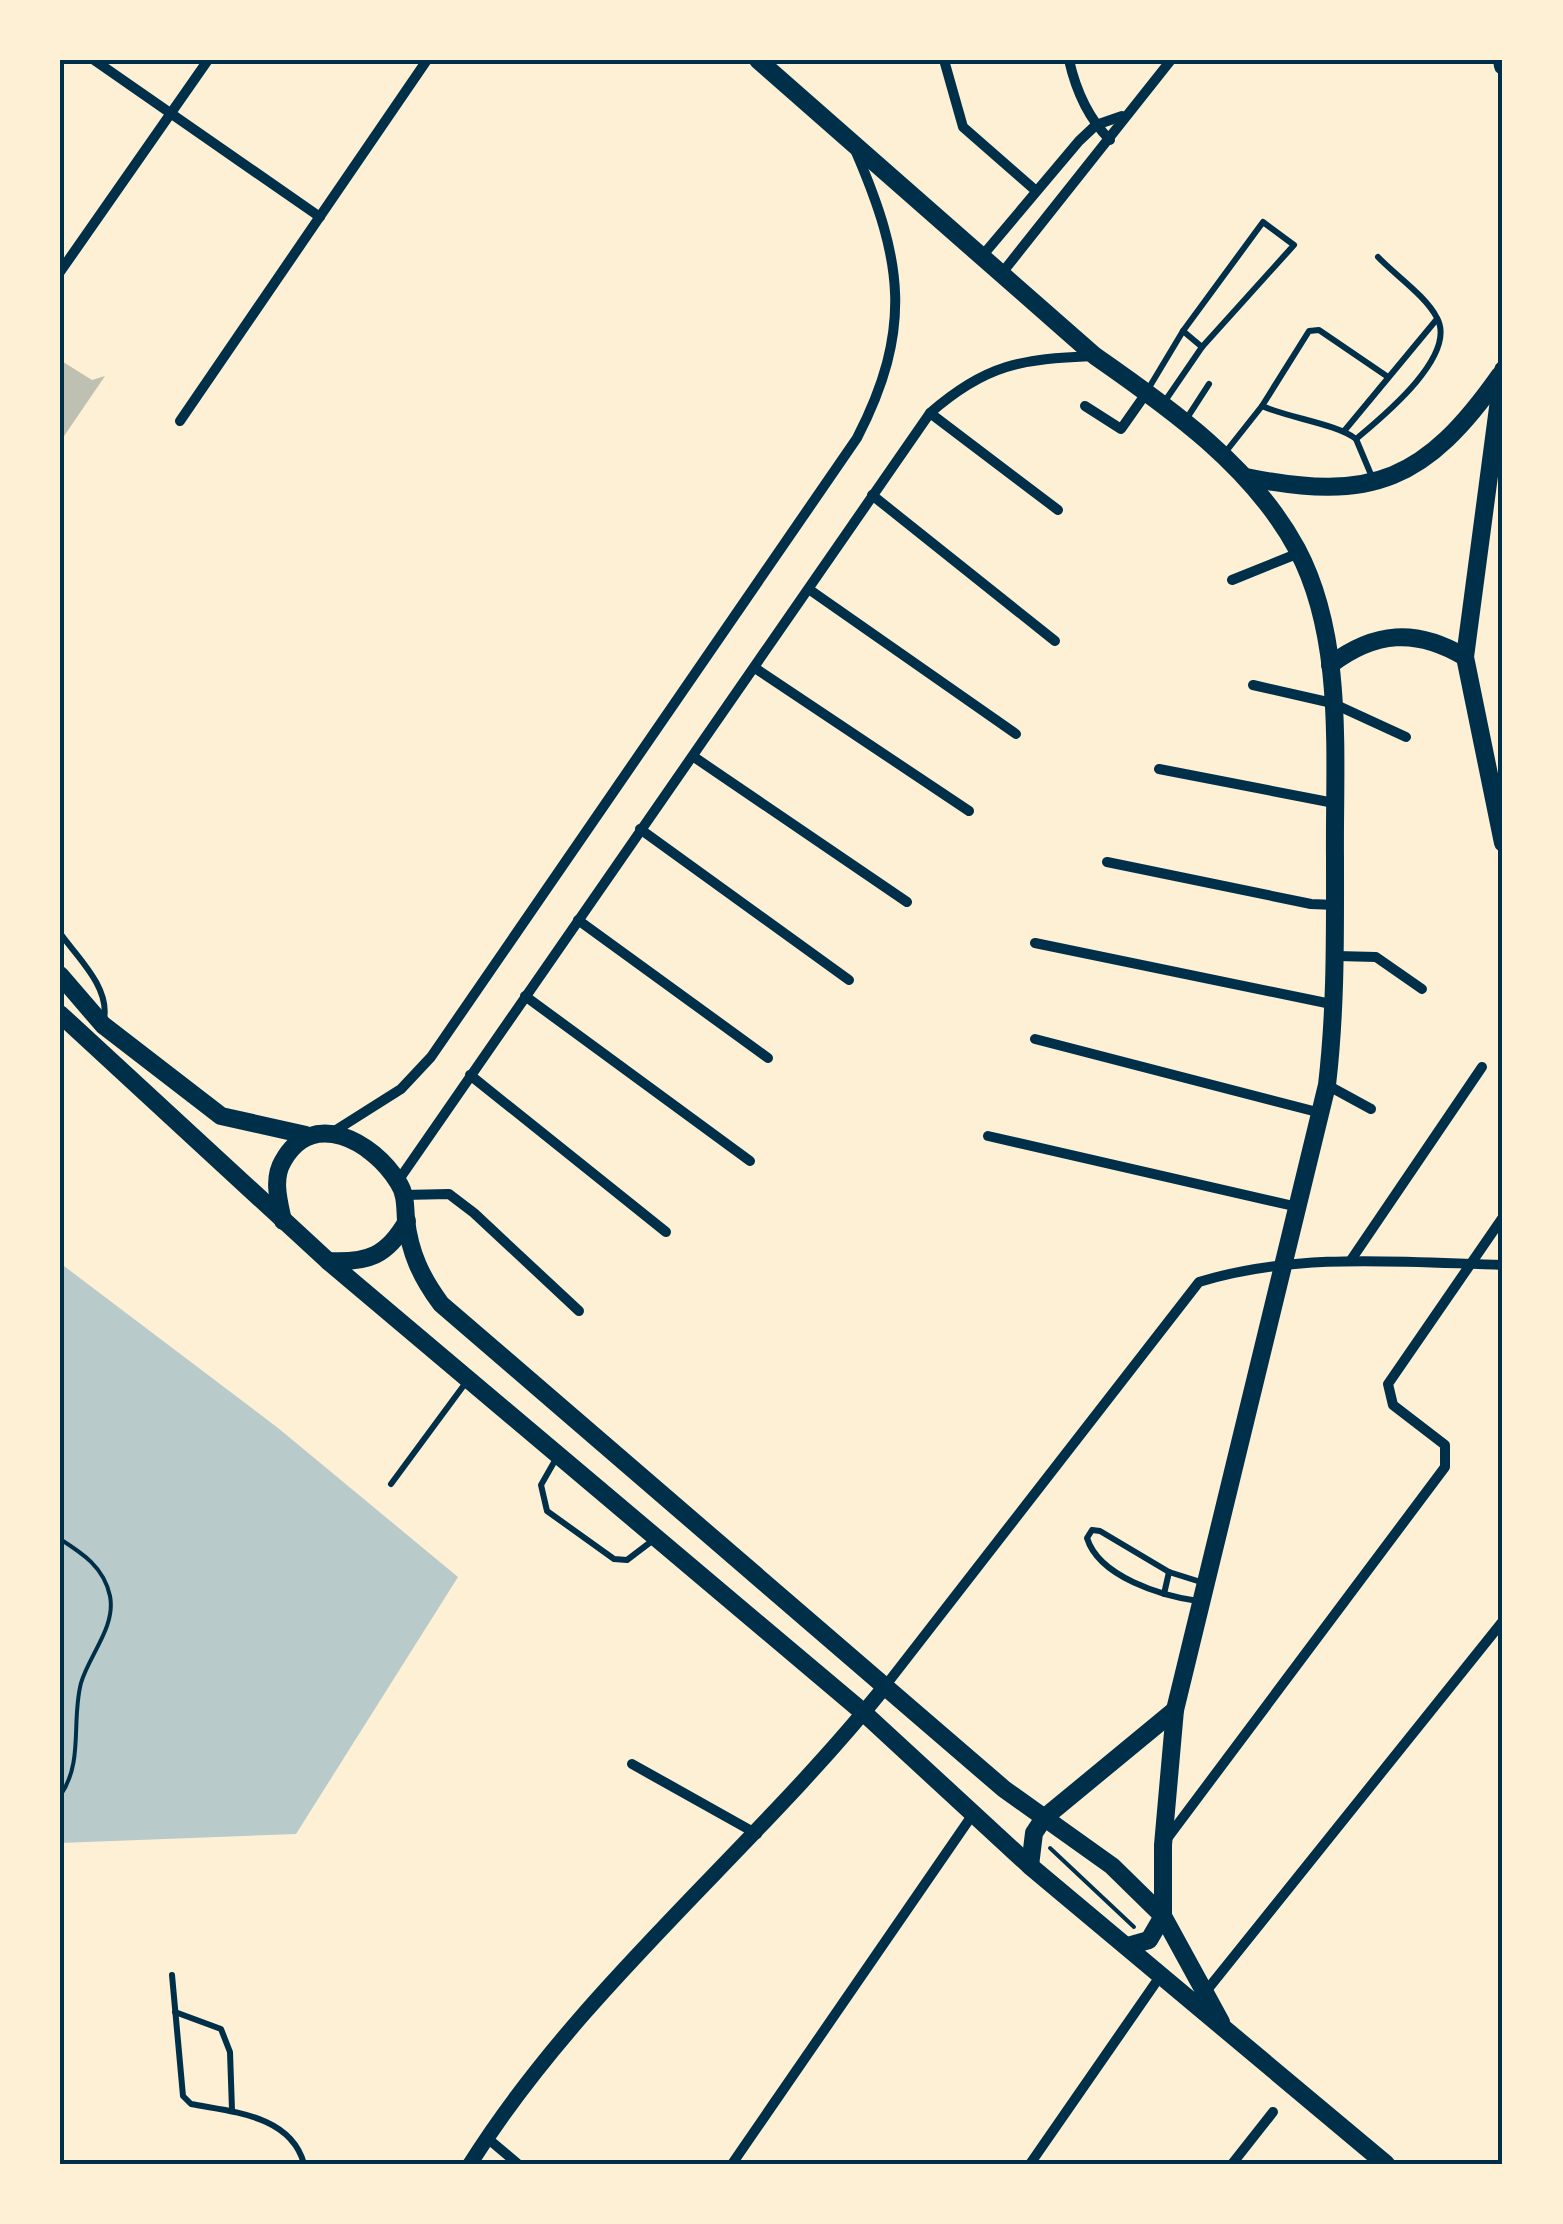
<svg xmlns="http://www.w3.org/2000/svg" width="1563" height="2224" font-family="'Roboto Condensed',sans-serif">
	<rect width="100%" height="100%" fill="#fdf0d5"/>
	<path fill="#b9caca" d="M60,1263L278,1428L458,1577L296,1834L60,1843Z"/>
	<path fill="#bec0b2" d="M60,360L92,380L105,376L60,442Z"/>
	<g fill="none" stroke-linecap="round" stroke-linejoin="round">
		<g stroke="#003049" stroke-width="4">
			<path d="M60,1539C82,1553 104,1567 110,1596C116,1627 89,1655 81,1683C71,1721 84,1762 60,1796"/>
			<path d="M1050,1848L1134,1927"/>
		</g>
		<g stroke="#003049" stroke-width="6">
			<path d="M1183,331L1202,347"/>
			<path d="M1147,391L1183,331L1263,222L1294,245L1202,347L1165,401"/>
			<path d="M1262,406C1289,418 1337,424 1356,439C1381,418 1458,356 1437,318C1426,296 1395,275 1378,257"/>
			<path d="M1187,418L1209,384"/>
			<path d="M1345,430L1437,319"/>
			<path d="M1356,439L1372,477"/>
			<path d="M1224,454L1262,406L1309,331L1319,330L1388,377"/>
			<path d="M60,933C77,957 110,987 104,1019"/>
			<path d="M557,1457L541,1485L547,1511L614,1559L627,1560L652,1541"/>
			<path d="M391,1484L467,1381"/>
			<path d="M1164,1594L1169,1572"/>
			<path d="M1198,1601C1162,1596 1099,1577 1087,1538L1092,1530L1100,1531L1169,1572L1204,1583"/>
			<path d="M172,1975L183,2096L191,2104C232,2112 291,2115 304,2164"/>
			<path d="M175,2012L221,2029L230,2052L232,2110"/>
		</g>
		<g stroke="#003049" stroke-width="10">
			<path d="M94,60L320,217"/>
			<path d="M944,60L963,127L1035,190"/>
			<path d="M1069,60C1076,91 1088,118 1110,140"/>
			<path d="M983,255L1079,141L1096,125L1122,116"/>
			<path d="M60,272L208,60"/>
			<path d="M1002,273L1171,60"/>
			<path d="M1085,406L1121,429L1147,392"/>
			<path d="M930,413L1058,510"/>
			<path d="M180,421L427,60"/>
			<path d="M872,495L1055,641"/>
			<path d="M1232,580L1299,553"/>
			<path d="M810,590L1016,734"/>
			<path d="M755,668L969,811"/>
			<path d="M1253,685L1332,703L1406,737"/>
			<path d="M694,757L907,902"/>
			<path d="M1159,769L1334,803"/>
			<path d="M640,829L849,980"/>
			<path d="M1107,862L1311,904L1335,905"/>
			<path d="M578,920L768,1058"/>
			<path d="M1035,943L1336,1005"/>
			<path d="M1337,956L1376,957L1422,989"/>
			<path d="M525,996L750,1161"/>
			<path d="M1035,1039L1321,1113"/>
			<path d="M470,1075L666,1232"/>
			<path d="M1327,1085L1371,1109"/>
			<path d="M333,1132L401,1089L431,1057L857,438C913,329 903,261 856,152"/>
			<path d="M988,1136L1298,1207"/>
			<path d="M398,1181L930,413C986,364 1021,359 1094,356"/>
			<path d="M404,1195L449,1194L474,1213L579,1311"/>
			<path d="M1351,1260L1482,1067"/>
			<path d="M886,1685L1199,1282C1297,1252 1402,1262 1503,1265"/>
			<path d="M632,1764L757,1834"/>
			<path d="M1166,1840L1445,1467V1445L1393,1405L1388,1384L1503,1217"/>
			<path d="M1203,1995L1503,1621"/>
			<path d="M486,2137L518,2164"/>
			<path d="M732,2164L973,1814"/>
			<path d="M1030,2164L1161,1975"/>
			<path d="M1232,2164L1273,2112"/>
		</g>
		<path stroke="#003049" stroke-width="15" d="M470,2164C583,1985 754,1850 886,1685"/>
		<g stroke="#003049" stroke-width="18">
			<path d="M758,60L1095,356C1170,408 1253,467 1297,549C1345,639 1334,758 1335,857C1335,934 1336,1008 1327,1085L1175,1710L1163,1845V1916L1149,1940L1128,1946"/>
			<path d="M1502,60L1503,66"/>
			<path d="M1503,370L1465,657L1503,843"/>
			<path d="M1246,477C1373,503 1426,480 1500,375"/>
			<path d="M1330,665C1375,631 1416,628 1465,657"/>
			<path d="M60,975L103,1025L221,1116L306,1135"/>
			<path d="M60,1014L328,1261L864,1713L1030,1866L1386,2164"/>
			<path d="M283,1221C279,1202 272,1179 283,1161C312,1108 373,1141 398,1182C406,1194 405,1206 406,1220C410,1253 421,1277 441,1304L1004,1789L1112,1866L1163,1916L1221,2022"/>
			<path d="M328,1261C368,1263 387,1256 407,1221"/>
			<path d="M1030,1866L1034,1833L1044,1818L1175,1710"/>
		</g>
	</g>
	<rect width="1563" height="2224" fill="none" stroke="#fdf0d5" stroke-width="125"/>
	<rect x="62" y="62" width="1438" height="2100" fill="none" stroke="#003049" stroke-width="4"/>
</svg>
